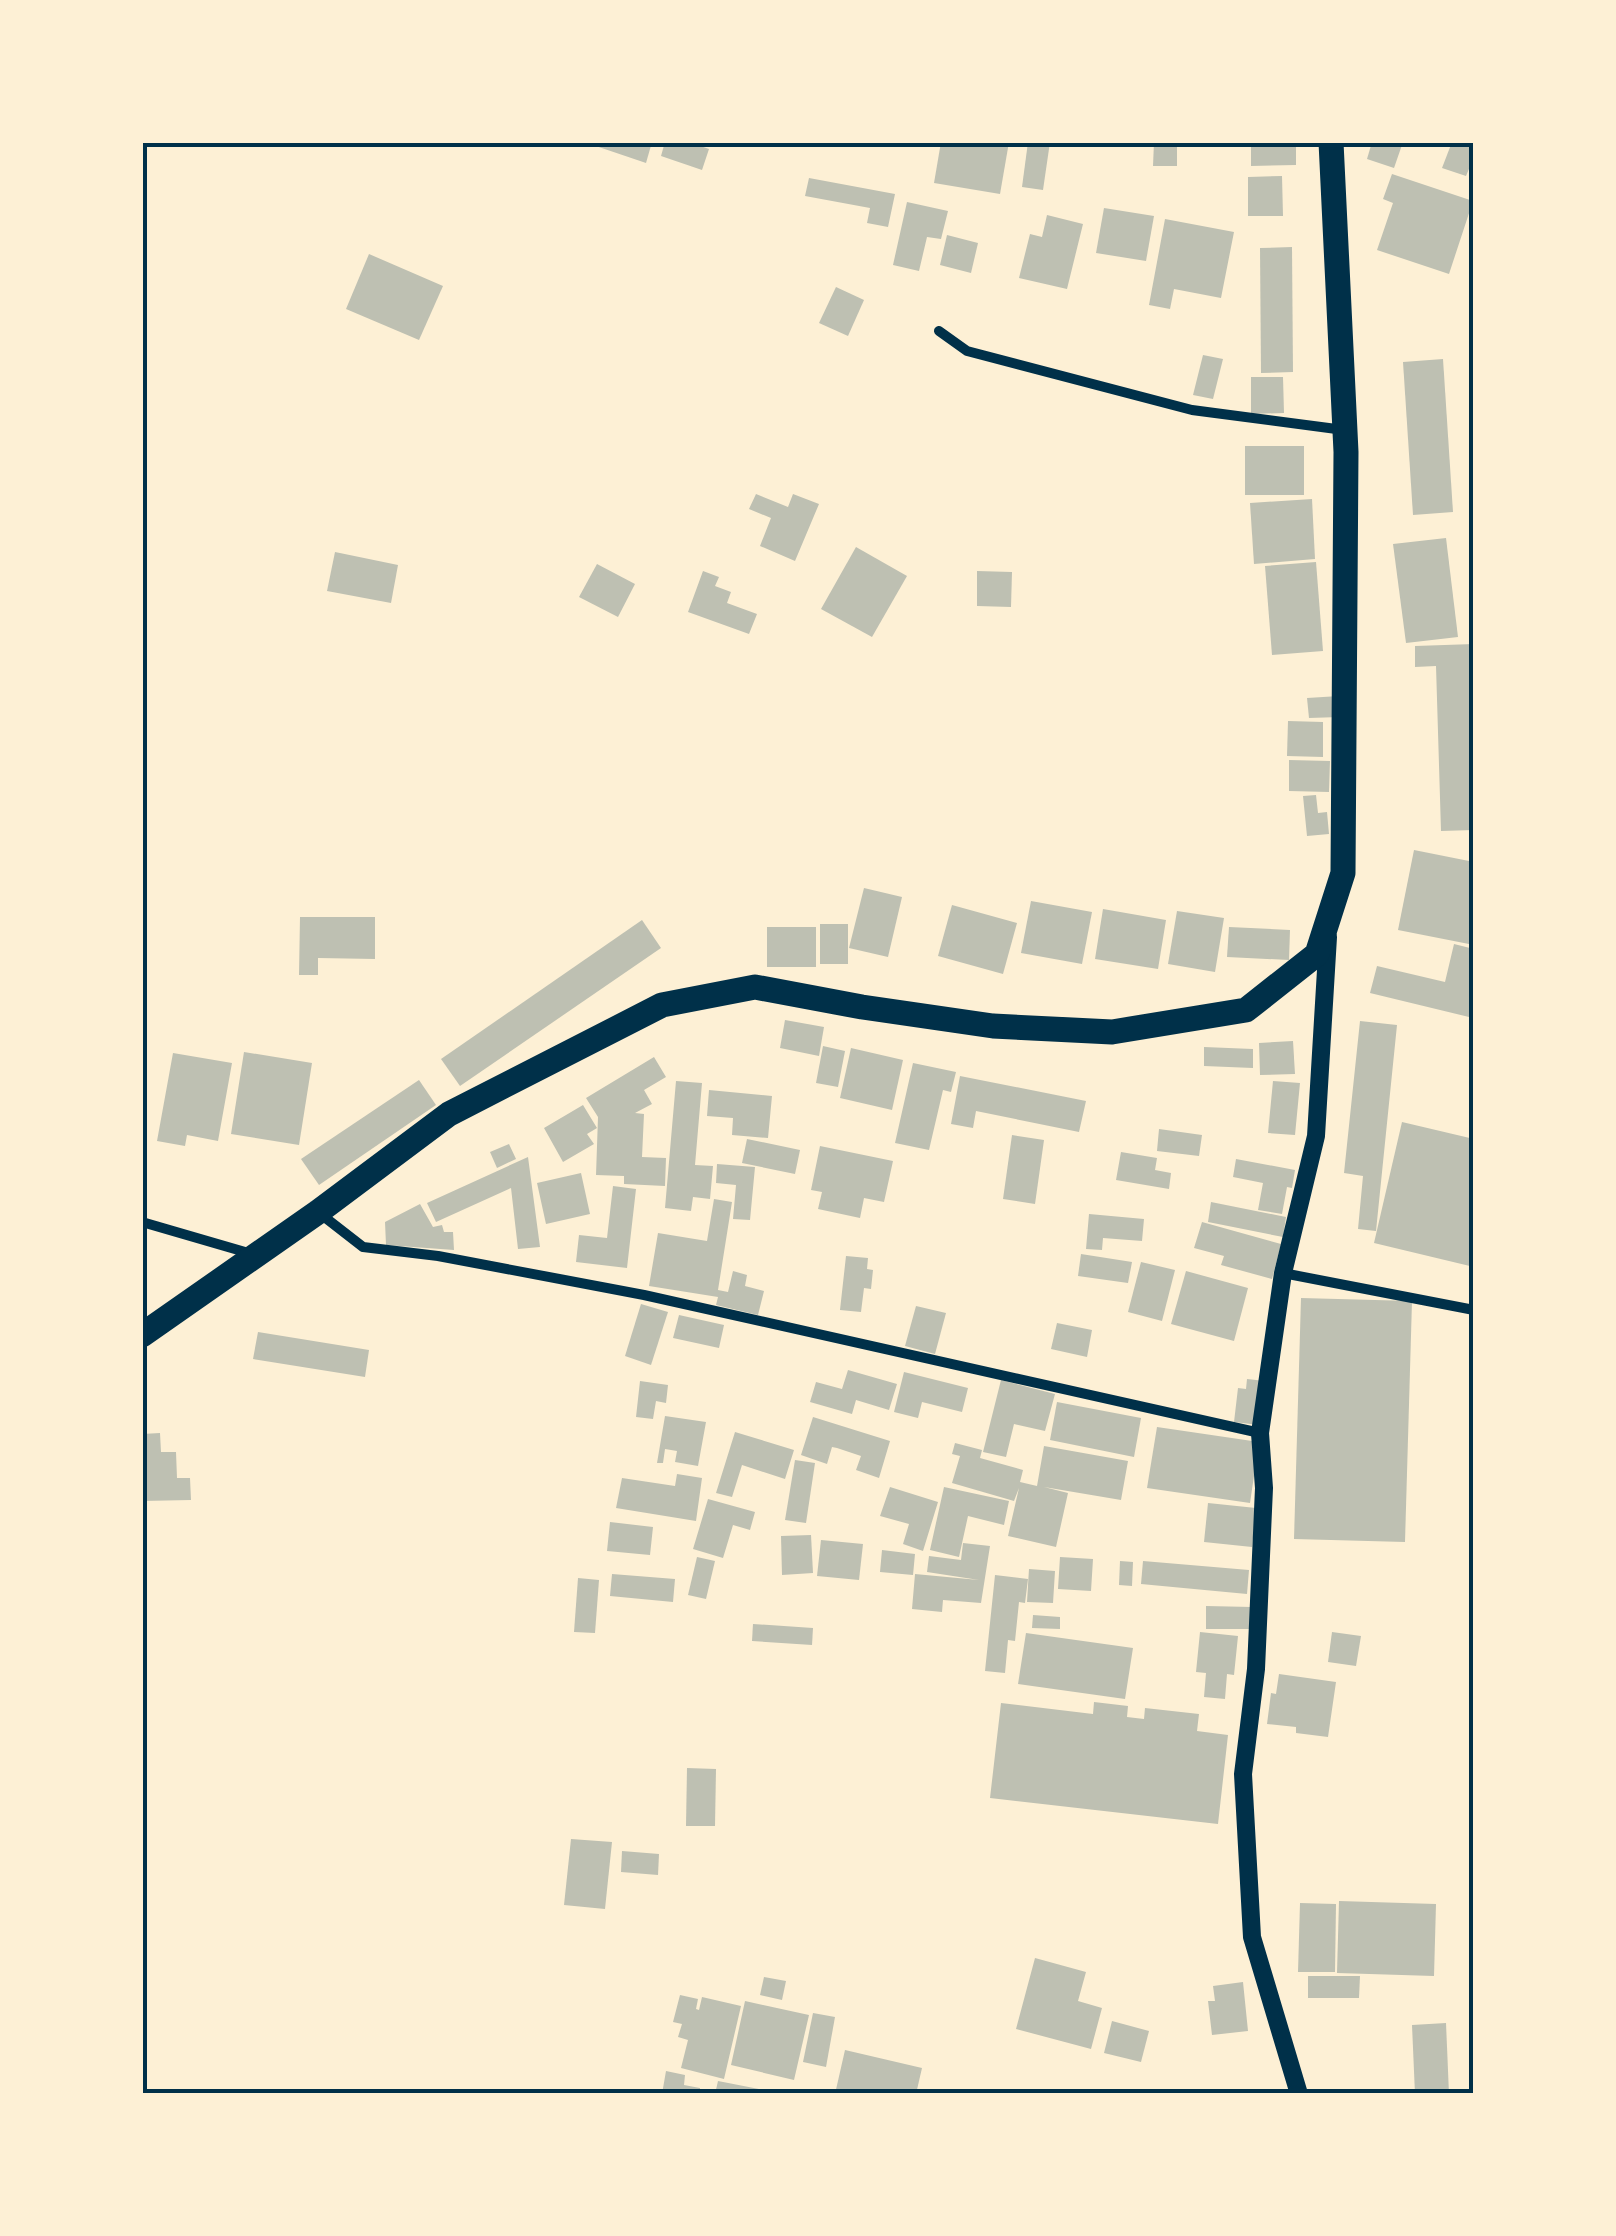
<svg xmlns="http://www.w3.org/2000/svg" width="1616" height="2236" font-family="Poppins,sans-serif">
	<rect width="100%" height="100%" fill="#fdf0d5"/>
	<g fill="#bec0b2">
		<path d="M584,142H652L646,163Z"/>
		<path d="M665,142H689L709,149L702,170L661,156Z"/>
		<path d="M941,142H1009L1000,194L934,183Z"/>
		<path d="M1028,142H1050L1043,190L1022,187Z"/>
		<path d="M1154,142H1177V166H1153Z"/>
		<path d="M1251,142H1296V165L1251,166Z"/>
		<path d="M1372,142H1403L1394,168L1367,159Z"/>
		<path d="M1452,142L1474,144V157L1466,176L1442,168Z"/>
		<path d="M1392,174L1473,201L1449,274L1377,250L1393,203L1383,199Z"/>
		<path d="M1282,176L1283,216H1248V177Z"/>
		<path d="M809,178L895,194L888,227L867,223L870,208L805,196Z"/>
		<path d="M907,202L948,211L941,239L927,237L919,271L893,265Z"/>
		<path d="M1104,208L1154,216L1146,261L1096,253Z"/>
		<path d="M1047,215L1083,224L1067,289L1019,278L1030,234L1042,237Z"/>
		<path d="M1165,219L1234,232L1221,298L1174,289L1170,309L1149,305Z"/>
		<path d="M947,235L978,243L971,273L940,265Z"/>
		<path d="M1292,247L1293,372L1261,373L1260,248Z"/>
		<path d="M369,254L443,286L419,340L346,309Z"/>
		<path d="M836,287L864,300L848,336L819,323Z"/>
		<path d="M1203,355L1223,359L1213,399L1193,395Z"/>
		<path d="M1443,359L1453,512L1413,515L1403,362Z"/>
		<path d="M1251,377H1283L1284,413L1251,414Z"/>
		<rect x="1245" y="446" width="59" height="49"/>
		<path d="M756,494L788,507L793,494L819,504L795,561L760,546L771,518L749,509Z"/>
		<path d="M1312,499L1315,559L1254,564L1250,503Z"/>
		<path d="M1446,538L1458,637L1406,643L1393,544Z"/>
		<path d="M856,547L907,576L872,637L821,609Z"/>
		<path d="M335,552L398,565L391,603L327,591Z"/>
		<path d="M1316,562L1323,651L1272,655L1265,566Z"/>
		<path d="M597,564L635,584L618,617L579,597Z"/>
		<path d="M703,571L719,577L715,586L731,592L727,603L757,614L749,634L688,612Z"/>
		<path d="M977,571L1012,572L1011,607L977,606Z"/>
		<path d="M1474,644V830L1441,831L1436,666L1415,667V646Z"/>
		<path d="M1339,696L1340,717L1309,718L1307,698Z"/>
		<path d="M1288,721L1323,722V757L1287,756Z"/>
		<path d="M1289,760L1330,761L1329,792L1289,791Z"/>
		<path d="M1316,795L1318,813L1327,812L1329,834L1307,836L1303,796Z"/>
		<path d="M1414,850L1474,862V945L1398,930Z"/>
		<path d="M864,888L902,897L888,957L849,948Z"/>
		<path d="M1031,901L1092,912L1082,964L1021,953Z"/>
		<path d="M952,905L1017,923L1003,974L938,956Z"/>
		<path d="M1103,909L1166,920L1158,969L1095,959Z"/>
		<path d="M1177,911L1224,918L1215,972L1168,964Z"/>
		<path d="M300,917H375V959L318,958V975H299Z"/>
		<path d="M642,920L661,948L460,1086L441,1059Z"/>
		<rect x="820" y="924" width="28" height="40"/>
		<rect x="767" y="927" width="49" height="40"/>
		<path d="M1229,927L1290,930L1289,960L1227,957Z"/>
		<path d="M1454,944L1474,949V1000L1469,1017L1370,993L1377,966L1445,982Z"/>
		<path d="M785,1020L824,1027L819,1056L780,1048Z"/>
		<path d="M1360,1021L1397,1025L1376,1231L1358,1229L1363,1176L1344,1173Z"/>
		<path d="M1293,1041L1295,1074L1260,1075L1259,1043Z"/>
		<path d="M823,1046L845,1051L838,1087L816,1083Z"/>
		<path d="M1204,1047L1253,1049V1068L1204,1066Z"/>
		<path d="M851,1048L903,1060L892,1110L840,1098Z"/>
		<path d="M244,1052L312,1063L299,1145L231,1134Z"/>
		<path d="M173,1053L232,1063L218,1141L187,1135L185,1146L157,1141Z"/>
		<path d="M654,1057L666,1077L644,1090L652,1104L635,1113L644,1114L642,1157L666,1158L665,1186L624,1184V1176L596,1175L598,1117L586,1098Z"/>
		<path d="M913,1063L956,1072L951,1092L943,1090L929,1150L895,1143Z"/>
		<path d="M960,1076L1086,1101L1079,1132L976,1111L973,1128L951,1124Z"/>
		<path d="M419,1080L436,1105L319,1185L301,1159Z"/>
		<path d="M676,1081L702,1083L695,1165L713,1166L710,1199L693,1197L691,1211L665,1208Z"/>
		<path d="M1273,1081L1300,1083L1295,1135L1268,1133Z"/>
		<path d="M709,1090L772,1096L768,1138L732,1135L733,1118L707,1116Z"/>
		<path d="M583,1105L597,1128L587,1134L594,1144L563,1162L544,1128Z"/>
		<path d="M1402,1122L1474,1139V1267L1374,1243Z"/>
		<path d="M1159,1129L1202,1135L1199,1156L1157,1151Z"/>
		<path d="M1012,1135L1044,1140L1035,1204L1003,1199Z"/>
		<path d="M747,1139L800,1150L795,1174L742,1163Z"/>
		<path d="M509,1144L516,1159L497,1168L490,1152Z"/>
		<path d="M820,1146L893,1161L884,1202L864,1198L860,1218L818,1209L822,1192L811,1190Z"/>
		<path d="M1121,1152L1157,1158L1155,1170L1171,1173L1169,1189L1116,1180Z"/>
		<path d="M528,1157L540,1247L518,1249L511,1188L436,1222L427,1203Z"/>
		<path d="M1236,1159L1295,1170L1292,1188L1287,1187L1282,1214L1258,1210L1263,1183L1233,1177Z"/>
		<path d="M717,1164L755,1167L750,1220L733,1219L736,1185L716,1183Z"/>
		<path d="M581,1173L590,1214L546,1224L537,1183Z"/>
		<path d="M613,1186L636,1189L627,1268L576,1262L579,1235L607,1238Z"/>
		<path d="M714,1199L732,1202L718,1290L728,1292L733,1271L747,1275L745,1286L764,1291L758,1315L716,1305L718,1297L649,1286L658,1233L707,1241Z"/>
		<path d="M1211,1202L1286,1217L1283,1237L1208,1222Z"/>
		<path d="M420,1204L433,1227L442,1225L444,1232H453L454,1250L386,1245L385,1222Z"/>
		<path d="M1089,1214L1144,1219L1142,1241L1103,1238L1102,1250L1086,1249Z"/>
		<path d="M1202,1222L1281,1244L1272,1279L1221,1265L1224,1256L1194,1248Z"/>
		<path d="M1081,1254L1132,1262L1128,1283L1078,1276Z"/>
		<path d="M846,1256L868,1258L867,1269L873,1270L871,1289L864,1288L861,1312L840,1310Z"/>
		<path d="M1141,1262L1175,1270L1162,1321L1128,1312Z"/>
		<path d="M1186,1271L1248,1288L1234,1341L1171,1324Z"/>
		<path d="M1301,1298L1412,1301L1405,1542L1294,1539Z"/>
		<path d="M641,1304L668,1312L651,1365L625,1356Z"/>
		<path d="M916,1306L946,1313L935,1354L905,1346Z"/>
		<path d="M679,1315L724,1325L719,1348L673,1338Z"/>
		<path d="M1057,1323L1092,1330L1087,1357L1051,1349Z"/>
		<path d="M258,1332L369,1350L365,1377L253,1359Z"/>
		<path d="M848,1370L897,1384L889,1410L856,1400L852,1414L810,1402L816,1382L842,1389Z"/>
		<path d="M904,1372L968,1388L962,1412L922,1402L918,1418L894,1412Z"/>
		<path d="M1247,1379L1265,1381L1259,1425L1234,1422L1238,1388L1246,1389Z"/>
		<path d="M1001,1380L1055,1394L1045,1431L1014,1424L1006,1457L983,1452Z"/>
		<path d="M640,1381L668,1385L666,1403L656,1401L653,1419L636,1417Z"/>
		<path d="M1057,1402L1141,1418L1134,1457L1050,1440Z"/>
		<path d="M665,1416L706,1422L698,1466L675,1462L677,1451L665,1449L663,1463H657Z"/>
		<path d="M813,1417L890,1441L879,1478L856,1470L861,1456L837,1448L832,1447L827,1464L801,1455Z"/>
		<path d="M1157,1427L1259,1442L1250,1503L1147,1488Z"/>
		<path d="M735,1432L794,1450L785,1479L742,1465L732,1497L716,1493Z"/>
		<path d="M160,1433L161,1452H176L177,1478H190L191,1500L142,1501V1434Z"/>
		<path d="M955,1443L982,1450L980,1458L1023,1470L1020,1482L1037,1486L1044,1446L1128,1461L1121,1500L1044,1487L1068,1493L1056,1547L1008,1536L1019,1488L1014,1501L952,1483L960,1456L952,1454Z"/>
		<path d="M795,1460L815,1463L806,1523L785,1520Z"/>
		<path d="M677,1474L702,1478L696,1521L616,1508L622,1478L675,1486Z"/>
		<path d="M890,1487L938,1502L923,1551L903,1544L909,1524L880,1516Z"/>
		<path d="M944,1487L1009,1501L1004,1525L968,1516L959,1557L930,1550Z"/>
		<path d="M708,1499L755,1512L750,1530L733,1525L723,1558L693,1549Z"/>
		<path d="M1208,1503L1256,1508L1252,1547L1204,1542Z"/>
		<path d="M610,1522L653,1527L650,1555L607,1551Z"/>
		<path d="M811,1535L813,1573L782,1575L781,1536Z"/>
		<path d="M821,1540L863,1544L859,1580L817,1576Z"/>
		<path d="M963,1543L990,1546L981,1603L943,1600L942,1612L912,1609L915,1574L979,1580L927,1572L929,1556L961,1560Z"/>
		<path d="M882,1550L915,1554L913,1575L880,1572Z"/>
		<path d="M697,1557L715,1561L706,1599L688,1595Z"/>
		<path d="M1060,1557L1093,1559L1091,1591L1058,1589Z"/>
		<path d="M1120,1561L1133,1562L1132,1586L1119,1585Z"/>
		<path d="M1143,1561L1249,1570L1247,1594L1141,1584Z"/>
		<path d="M1029,1569L1055,1571L1053,1603L1027,1602Z"/>
		<path d="M612,1574L675,1579L673,1602L610,1596Z"/>
		<path d="M995,1575L1028,1579L1025,1603L1019,1602L1015,1641L1008,1640L1005,1673L985,1671Z"/>
		<path d="M578,1578L599,1580L595,1633L574,1632Z"/>
		<path d="M1206,1606L1252,1607L1251,1629H1206Z"/>
		<path d="M1033,1615L1060,1617V1629L1032,1628Z"/>
		<path d="M753,1624L813,1628L812,1645L752,1641Z"/>
		<path d="M1200,1632L1238,1636L1234,1675L1227,1674L1225,1699L1204,1697L1206,1673L1196,1672Z"/>
		<path d="M1332,1632L1361,1636L1356,1666L1328,1662Z"/>
		<path d="M1026,1633L1133,1648L1125,1699L1018,1684Z"/>
		<path d="M1279,1674L1336,1682L1328,1737L1296,1733V1727L1267,1724L1271,1693L1276,1694Z"/>
		<path d="M1094,1702L1128,1706L1127,1717L1144,1719L1145,1708L1199,1714L1197,1731L1228,1735L1218,1824L990,1798L1001,1703L1093,1714Z"/>
		<path d="M687,1768L716,1769L715,1826H686Z"/>
		<path d="M571,1839L612,1842L605,1909L564,1905Z"/>
		<path d="M622,1851L659,1854L658,1875L621,1872Z"/>
		<path d="M1339,1901L1436,1904L1434,1976L1337,1973Z"/>
		<path d="M1300,1903L1336,1904L1335,1972H1298Z"/>
		<path d="M1035,1958L1086,1972L1078,2001L1102,2008L1091,2049L1016,2029Z"/>
		<path d="M1308,1976H1360L1359,1998H1308Z"/>
		<path d="M764,1977L786,1981L782,2000L760,1995Z"/>
		<path d="M1243,1982L1248,2031L1212,2035L1208,2001H1215L1213,1986Z"/>
		<path d="M680,1995L698,1999L696,2009L699,2010L702,1997L741,2006L724,2079L681,2068L688,2040L678,2037L682,2024L673,2022Z"/>
		<path d="M745,2001L809,2015L794,2080L731,2065Z"/>
		<path d="M813,2013L835,2017L826,2067L803,2062Z"/>
		<path d="M1112,2021L1149,2031L1141,2062L1104,2053Z"/>
		<path d="M1446,2023L1449,2094H1415L1412,2025Z"/>
		<path d="M845,2050L922,2068L916,2094H835Z"/>
		<path d="M666,2071L685,2075L684,2085L700,2088V2094H662Z"/>
		<path d="M718,2081L774,2092L773,2094H715Z"/>
	</g>
	<g fill="none" stroke-linecap="round" stroke-linejoin="round">
		<g stroke="#003049" stroke-width="10">
			<path d="M939,331L967,351L1192,410L1344,430"/>
			<path d="M318,1212L363,1247L438,1256L644,1295L1260,1433"/>
			<path d="M142,1222L252,1254"/>
			<path d="M1283,1273L1474,1310"/>
		</g>
		<path stroke="#003049" stroke-width="18" d="M1299,2094L1252,1937L1243,1774L1256,1669L1264,1488L1260,1433L1283,1273L1316,1136L1328,937"/>
		<path stroke="#003049" stroke-width="25" d="M142,1335L318,1212L449,1114L662,1005L755,987L862,1007L993,1026L1112,1032L1246,1010L1317,954L1343,873L1346,452L1331,142"/>
	</g>
	<rect width="1616" height="2236" fill="none" stroke="#fdf0d5" stroke-width="290"/>
	<rect x="145" y="145" width="1326" height="1946" fill="none" stroke="#003049" stroke-width="4"/>
</svg>
